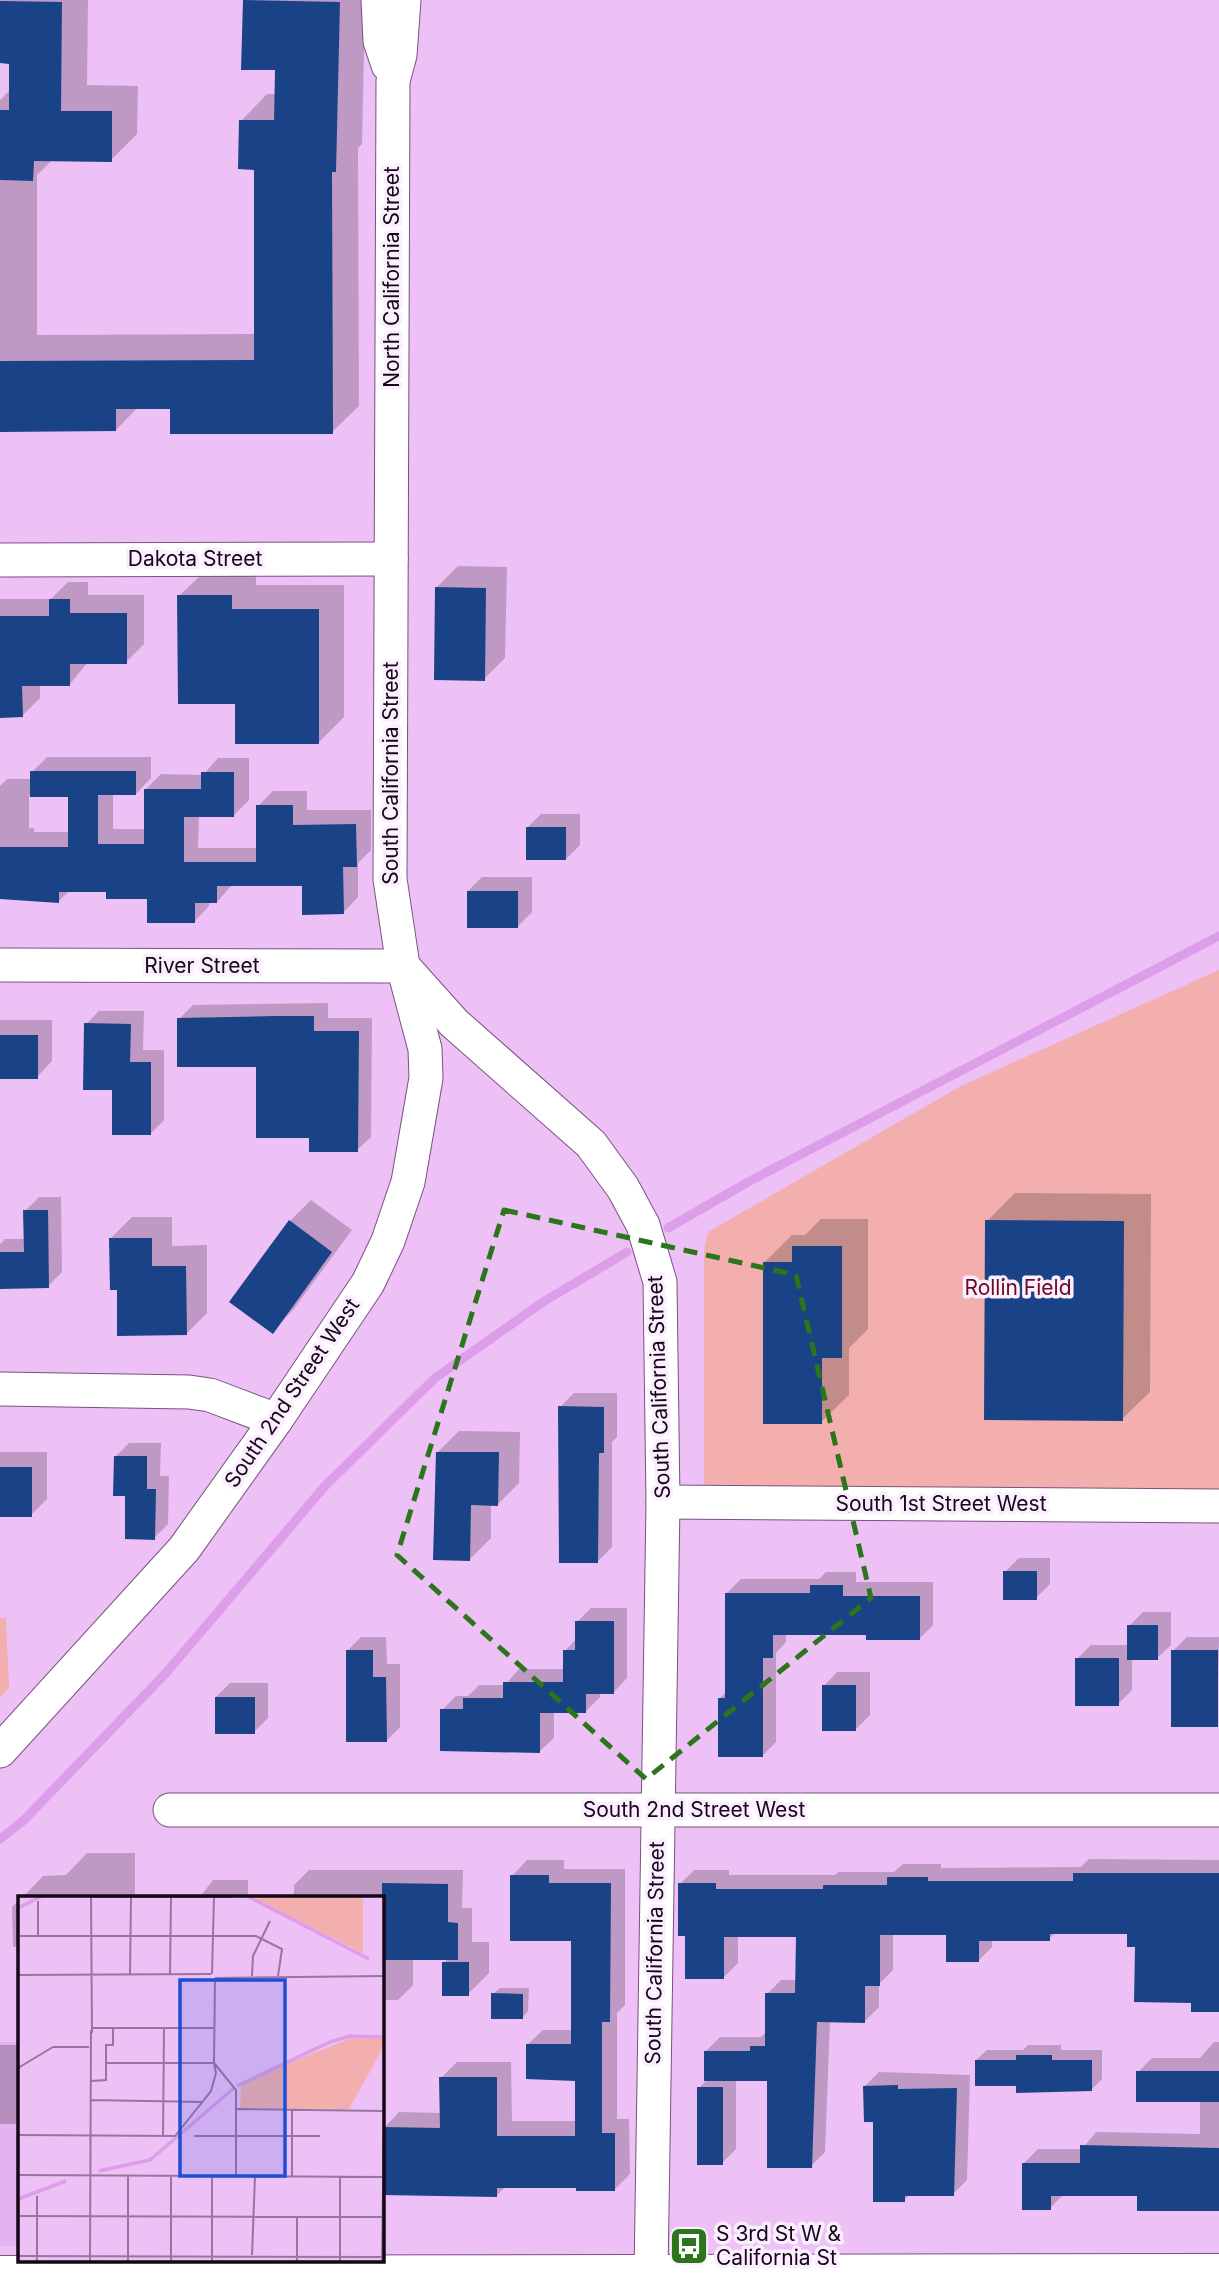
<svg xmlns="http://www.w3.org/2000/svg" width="1219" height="2279" font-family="Inter,sans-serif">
	<rect width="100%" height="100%" fill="#edc0f6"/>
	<rect fill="#e4b2ee" x="0" y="2042" width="19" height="204"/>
	<g fill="#f3afad">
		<path d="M1219,970V1490L704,1488V1250L708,1232L961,1086Z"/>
		<path d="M0,1618H6L9,1688L0,1698Z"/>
	</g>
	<g fill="#0003" fill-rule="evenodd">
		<path d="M0,0H88L87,85L138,86L137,134L111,160H52L37,175V335L256,334L255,168L241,121L267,94H276L277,68L244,0H365L362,144L358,148L359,406L332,432L172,407H138L116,430H0V100L11,89V62H0Z"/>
		<path d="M458,566L507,567L505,658L484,679L437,587Z"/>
		<path d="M256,570V585H344V717L319,742L237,702L179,596L205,571Z"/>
		<path d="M68,582H88V595H144V644L126,662H88L70,684H40V698L22,716H0V599H51Z"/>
		<path d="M47,757H151V778L136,794H113V829H146V789L161,774L203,775L218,758H249V800L234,815H199L198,848H258V806L273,791H307V810H371V850L358,863V897L343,913L304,885H232L217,902H209V906L194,922L149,897L108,890H70L59,901L0,898V786L7,779H32V772ZM29,795H69V832H34V828H29Z"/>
		<path d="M541,814H580V845L566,859L527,828Z"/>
		<path d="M482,877H532V912L518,926L468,891Z"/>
		<path d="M328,1003V1018H372L371,1137L357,1150L311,1136L258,1066L179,1019L193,1005Z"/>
		<path d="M99,1011H144L143,1050H164V1120L151,1133L114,1089L86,1024Z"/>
		<path d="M0,1020H52V1061L37,1077H0Z"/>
		<path d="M1015,1193L1151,1194L1150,1392L1122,1419L987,1221Z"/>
		<path d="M39,1197H61L62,1272L48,1286L0,1287V1244L5,1239H25V1211Z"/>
		<path d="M311,1200L352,1230L293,1310L272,1331L290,1221Z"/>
		<path d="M132,1217H172V1246L207,1245V1313L186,1334L119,1288L111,1238Z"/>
		<path d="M821,1219H868V1329L849,1348V1395L821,1422L764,1263L792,1235H805Z"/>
		<path d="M574,1393H617V1437L612,1442V1547L598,1561L560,1407Z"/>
		<path d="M459,1431L520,1432L519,1483L498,1504H491V1538L470,1559L438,1452Z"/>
		<path d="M129,1443H161L160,1476H169L168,1524L154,1538L127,1495L115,1457Z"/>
		<path d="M0,1452H47V1499L31,1515H0Z"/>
		<path d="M1019,1558H1050V1584L1036,1598L1005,1572Z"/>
		<path d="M826,1572H856V1582H933V1625L919,1639L868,1633H786V1642L776,1653V1742L762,1756L719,1699L727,1691V1593L741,1579H819Z"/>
		<path d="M591,1608H627V1678L614,1692H600V1697L586,1711H554V1738L540,1751L442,1710L456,1696H468L479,1685H505L519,1669H565V1651L577,1638V1622Z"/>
		<path d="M1143,1612H1171V1645L1157,1658H1132V1690L1118,1704L1077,1659L1091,1645H1129V1626Z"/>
		<path d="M361,1637H386L387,1664H400V1727L386,1741L347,1651Z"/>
		<path d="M1187,1637H1219L1217,1725L1173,1651Z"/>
		<path d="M837,1672H870V1715L856,1729L824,1686Z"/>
		<path d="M230,1683H268V1718L254,1732L216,1697Z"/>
		<path d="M87,1853H135V1898H22L43,1876L66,1875Z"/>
		<path d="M1089,1859L1219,1860V2010L1193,2002L1137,1945L1129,1932H1056L1049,1939H992V1947L978,1961L948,1934H893V1970L879,1984V2007L865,2021H830L825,2152L811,2166L769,2080H736V2149L722,2163L699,2088L706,2081V2051L720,2037H761L765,2033L767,1994L781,1980H797L798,1936H738V1963L724,1977L687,1935L680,1884L694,1870H729V1875H835L838,1872H894L903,1864H941V1868L1081,1867Z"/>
		<path d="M527,1860H564V1869H625V2005L617,2013V2119H629L630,2174L614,2190L577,2186H506L497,2195H382L384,2128L399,2112L441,2113V2078L457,2062H511L512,2121H577V2080L527,2045L543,2030H573V1939L512,1876Z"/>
		<path d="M309,1870H463L462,1908H472V1942H489V1973L468,1994L444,1963L448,1959H413V1985L398,2000H382V1898H294V1885Z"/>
		<path d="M213,1880H248V1898H199Z"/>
		<path d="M19,1900V1947H13L12,1907Z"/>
		<path d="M500,1988H529L528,2011L522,2018L493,1994Z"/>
		<path d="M1214,2042H1219V2211L1139,2209V2194H1064L1050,2208L1024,2163L1038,2149H1082L1096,2132L1200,2134V2100L1138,2072L1152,2058H1200Z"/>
		<rect x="0" y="2045" width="19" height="79"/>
		<path d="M1028,2045H1061V2050H1102V2079L1092,2089L1018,2085L976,2060L987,2050H1023Z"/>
		<path d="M879,2072L970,2075L967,2180L953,2194H910L904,2200L865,2086Z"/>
	</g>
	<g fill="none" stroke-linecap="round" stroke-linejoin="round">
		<g stroke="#dc9de9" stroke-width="9">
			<path d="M668,1228L748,1182L1219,936"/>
			<path d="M0,1839L24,1820L166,1673L325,1486L435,1378L543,1302L627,1252"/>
		</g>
	</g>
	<g fill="#1a4287">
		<path d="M243,0L340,2L336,172H332L333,434H170V409H116V431L0,432V361L254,360V170L238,169L239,120H274L275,70H241Z"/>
		<path d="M0,1L62,2L61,111H112V162L34,161L33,181L0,180V110H9V64L0,63Z"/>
		<path d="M435,587L486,588L485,681L434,680Z"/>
		<path d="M177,595H232V609H319V744H235V704H178Z"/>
		<path d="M49,599H70V613H127V664H70V686H22L23,717L0,718V616H49Z"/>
		<path d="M30,771H136V795H98V844H144V789H201V772H234V817H184V862H256V805H293V825L356,824L357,867H343L344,914L302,915V886H217V903H195V923H147V899H106V892H59V903L0,899V847H68V797H30Z"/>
		<rect x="526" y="827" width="40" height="33"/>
		<rect x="467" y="891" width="51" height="37"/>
		<path d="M275,1016H314V1031H359L358,1152H309V1138H256V1067H177V1018Z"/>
		<path d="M84,1023L131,1024L130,1062H151V1135H112V1090H83Z"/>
		<rect x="0" y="1035" width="38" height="44"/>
		<path d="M23,1210H48L49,1288L0,1289V1252H24Z"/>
		<path d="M289,1220L332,1252L273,1334L229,1302Z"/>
		<path d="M985,1220L1124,1221L1123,1421L984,1420Z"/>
		<path d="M109,1238H152V1266H186L187,1335L117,1336V1290H110Z"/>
		<path d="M792,1246H842V1358H822V1424H763V1262H792Z"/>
		<path d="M558,1406L604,1407V1453H599L598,1563H559Z"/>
		<path d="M436,1452H499L498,1506L471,1505L470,1561L433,1560Z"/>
		<path d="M114,1456H147V1489H156L155,1540L125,1539V1496H113Z"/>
		<rect x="0" y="1467" width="32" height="50"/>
		<rect x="1003" y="1571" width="34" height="29"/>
		<path d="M810,1585H843V1596H920V1640H866V1635H773V1658H763V1757H718V1698H725V1593H810Z"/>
		<path d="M575,1621H614V1694H586V1713H540V1753L440,1751V1709H463V1698H503V1682H563V1650H575Z"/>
		<rect x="1127" y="1625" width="31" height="35"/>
		<path d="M346,1650H373V1677H386L387,1742H346Z"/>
		<rect x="1171" y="1650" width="47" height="77"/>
		<rect x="1075" y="1658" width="44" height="48"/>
		<rect x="822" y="1685" width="34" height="46"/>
		<rect x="215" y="1697" width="40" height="37"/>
		<path d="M1073,1873H1219V2012H1191V2003L1134,2002L1135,1947H1127V1934H1050V1941H979V1962H946V1935H880V1986H865V2023L817,2022L812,2168H767V2081H704V2051H750V2046H765V1993H795L796,1937H724V1979H685V1936H678V1883H716V1889H823V1885H887V1877H928V1881H1073Z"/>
		<path d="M510,1875H549V1883H611L610,2022H602V2133H615V2191H576V2188H497V2197L382,2195V2127L440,2128L439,2077H497V2136H575V2081L526,2079V2044H571V1941H510Z"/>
		<path d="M382,1883L448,1884V1922L458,1923V1960H382Z"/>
		<rect x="442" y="1962" width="27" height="34"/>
		<path d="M491,1993L523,1994V2019H491Z"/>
		<path d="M1016,2055H1052V2060H1092V2091L1016,2093V2086H975V2060H1016Z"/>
		<rect x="1136" y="2071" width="83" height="31"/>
		<path d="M898,2085V2089L957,2088L954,2196H905V2202H873V2122H864L863,2086Z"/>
		<rect x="697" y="2087" width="26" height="78"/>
		<path d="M1080,2145L1219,2148V2211H1137V2196H1051V2210H1022V2163H1080Z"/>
	</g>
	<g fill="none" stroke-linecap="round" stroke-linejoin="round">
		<g stroke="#795181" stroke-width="35">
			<g id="minor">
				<path d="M378,0L380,41L388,65"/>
				<path d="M404,0L400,55L393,81L390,879L403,966L454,1023L591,1144L623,1188L643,1225L660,1282L663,1502L651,2275"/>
				<path d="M0,560L391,559"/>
				<path d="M0,965L403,966L425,1049L426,1078L408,1182L388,1241L368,1283L276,1420L184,1549L0,1751"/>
				<path d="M0,1389L189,1392L210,1395L276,1420"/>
				<path d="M663,1502L1219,1506"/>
				<path d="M170,1810H1219"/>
			</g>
		</g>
		<g stroke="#795181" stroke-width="40">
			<path id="major" d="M0,2275L1219,2273"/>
		</g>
		<use href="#minor" stroke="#fff" stroke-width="33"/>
		<use href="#major" stroke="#fff" stroke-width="38"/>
	</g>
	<path fill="none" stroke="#2b751b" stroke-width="5" stroke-dasharray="14 9" stroke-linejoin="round" d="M504,1210L796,1275L871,1598L646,1779L397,1555Z"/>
	<defs>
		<g id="bus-square" transform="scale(2.0125)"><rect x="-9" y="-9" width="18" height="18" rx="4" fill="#2b751b" stroke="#fbeefe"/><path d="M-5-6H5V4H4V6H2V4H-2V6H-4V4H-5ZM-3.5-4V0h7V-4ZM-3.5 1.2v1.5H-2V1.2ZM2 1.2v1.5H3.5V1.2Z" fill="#fff"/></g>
	</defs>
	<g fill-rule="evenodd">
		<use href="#bus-square" x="689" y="2246"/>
	</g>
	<g text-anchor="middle" stroke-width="7" stroke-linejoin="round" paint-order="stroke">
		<g font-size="21" fill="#150618" stroke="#fbeefe">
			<text transform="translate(392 277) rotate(-90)" y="7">North California Street</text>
			<text x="195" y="566">Dakota Street</text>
			<text transform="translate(391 773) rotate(-90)" y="7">South California Street</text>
			<text x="202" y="973">River Street</text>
			<text transform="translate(659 1387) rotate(-92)" y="7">South California Street</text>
			<text transform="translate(292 1393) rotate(-56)" y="7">South 2nd Street West</text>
			<text x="941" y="1511">South 1st Street West</text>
			<text x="694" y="1817">South 2nd Street West</text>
			<text transform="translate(655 1953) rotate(-89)" y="7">South California Street</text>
		</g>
		<g font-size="21" fill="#690d1a" stroke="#fbeefe">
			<text x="1018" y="1295">Rollin Field</text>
		</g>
		<g font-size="21" fill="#150618" stroke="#fbeefe" text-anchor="start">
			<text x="716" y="2241">S 3rd St W &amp;<tspan x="716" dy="24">California St</tspan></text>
		</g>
	</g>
	<g transform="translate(18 1896)">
		<rect width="366" height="366" fill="#edc0f6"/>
		<path d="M230,0H345V57ZM348,140L366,143V150L331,213L222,212L223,190L244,178L331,143Z" fill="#f3afad"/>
		<path fill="none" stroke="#dc9de9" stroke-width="3.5" d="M229,0L351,63M0,12L24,0M219,190L312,146L332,140L366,141M81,275L132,264L216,192M0,303L48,285"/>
		<path fill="none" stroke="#97769d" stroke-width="2" d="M73,0L74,137M73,1H213M0,40H238L264,53L260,80M20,40V5M194,78L196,0M0,79L193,78M112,79L113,0M152,79L153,0M234,80L235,60L252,25M197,82L196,167L218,194V280M197,82L366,80M74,132H195M0,172L35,151H71M73,185L88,184V149H95V132M72,204L185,206M219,213L366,215M274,214V280M0,239L157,240L193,195L198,177L196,167H88M176,240H302M145,241L146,132M0,279L366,281M153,280V366M194,280V366M0,320L366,321M279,320V366M234,359L237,280M0,360L366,361M19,366V300M72,366L73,134M110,366V280M322,366V281M364,366L366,210"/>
		<path fill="#1d4ed8" fill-opacity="0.15" stroke="#1d4ed8" stroke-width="3.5" d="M162,84H267V280H162Z"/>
		<rect width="366" height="366" fill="none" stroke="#150618" stroke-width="3.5"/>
	</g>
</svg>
